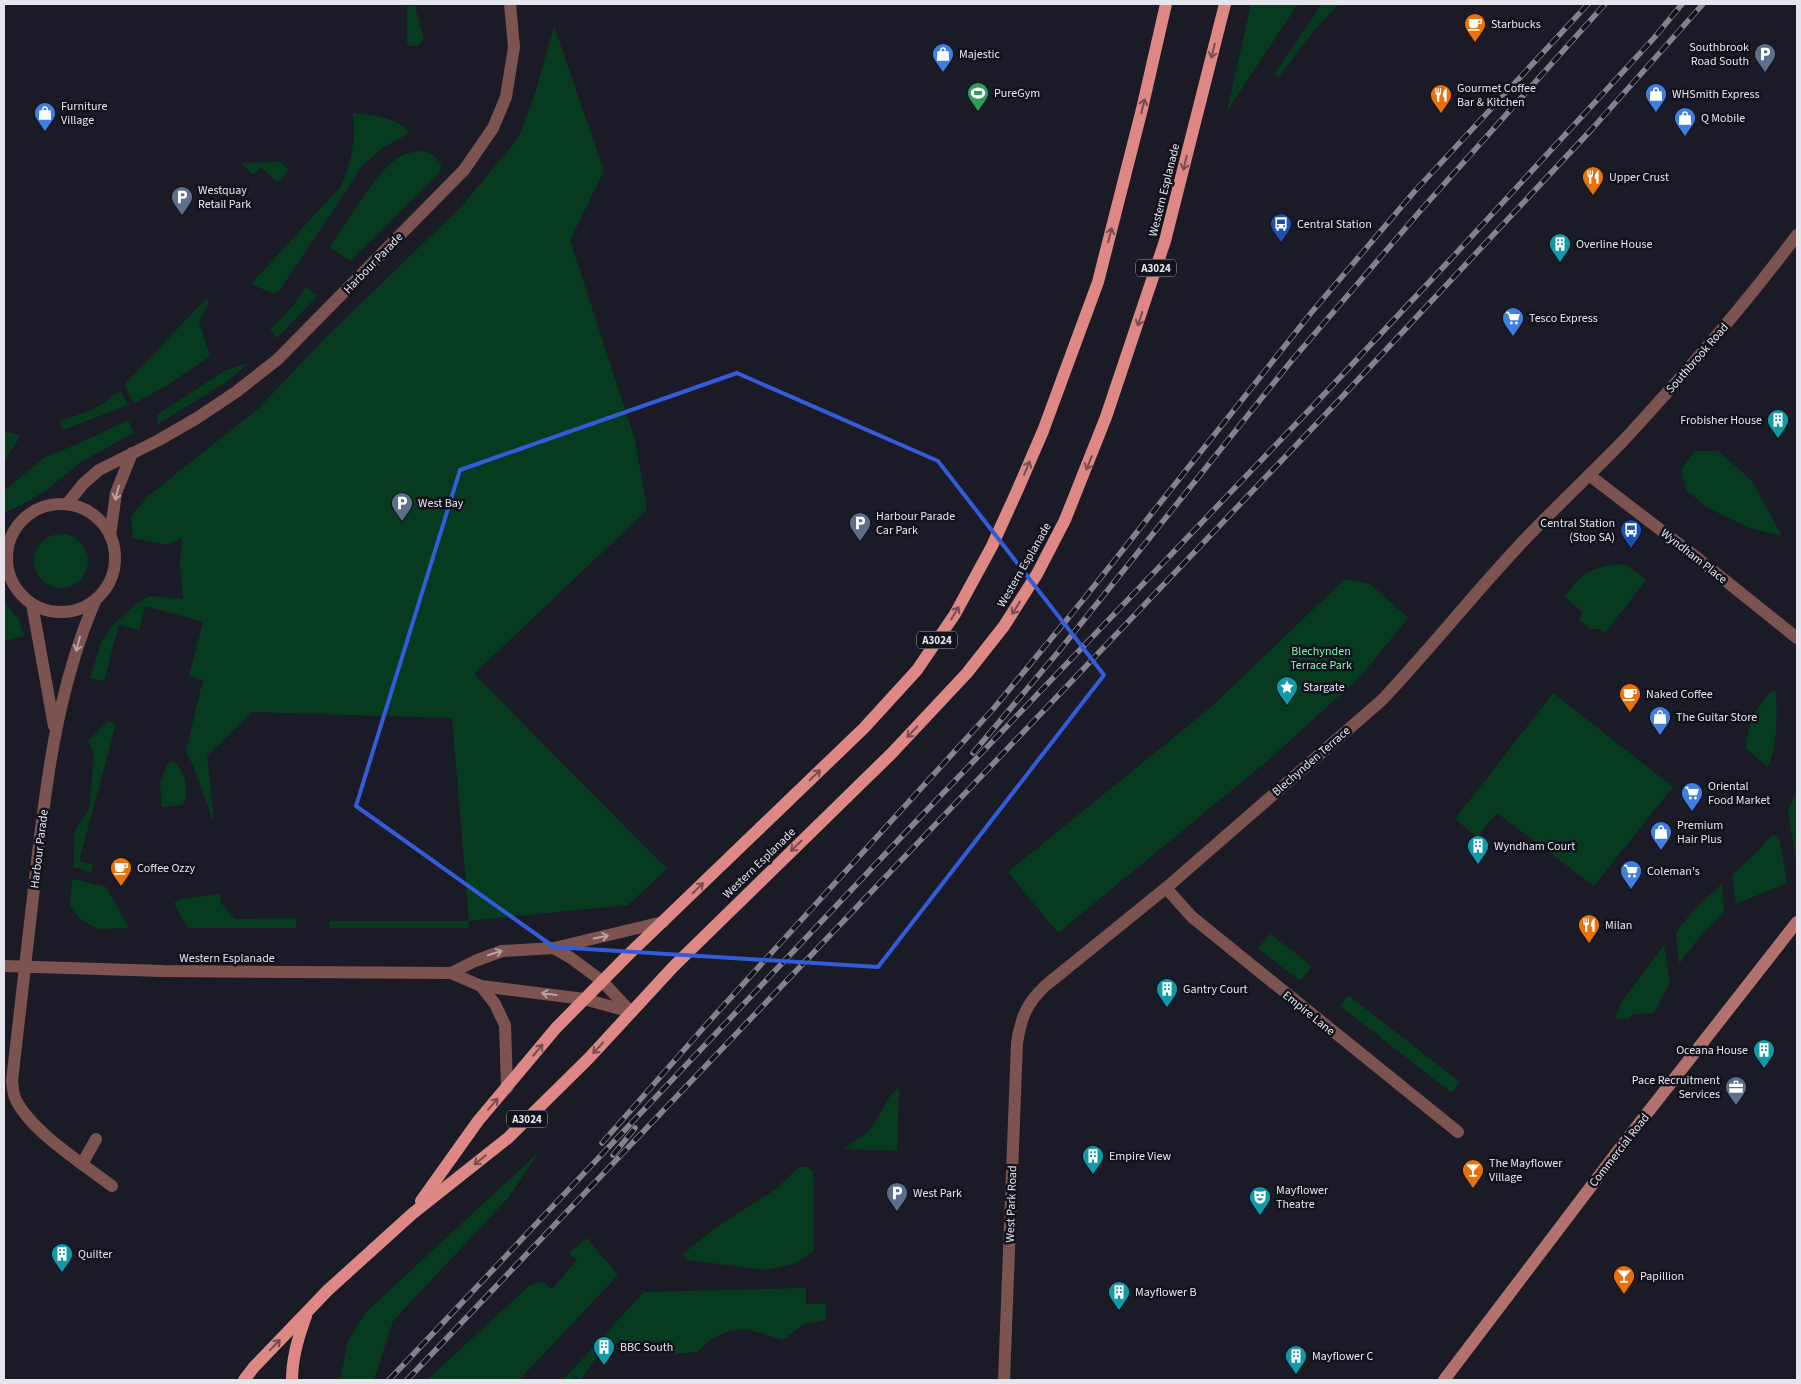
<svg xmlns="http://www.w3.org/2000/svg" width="1801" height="1384" font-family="'Source Sans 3',sans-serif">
	<rect width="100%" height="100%" fill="#1b1b27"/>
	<g fill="#063b20">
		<path d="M1251,4H1298L1227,111Z"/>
		<path d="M1322,4H1339L1314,30L1278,78L1275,73Z"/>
		<path d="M407,6H415L424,39L418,46H410L407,44Z"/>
		<path d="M554,26L604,171L570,240L635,440L647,510L474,674L667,869L628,905L469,921V928H330V921H469L452,718L252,712L207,756L214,823L194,768L186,751L203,680L189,676L203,622L145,606L139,630L119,625L104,681L90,678L101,643L111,627L137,603L150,596L183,599L180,563L182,538L167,545L133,538L131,517L148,496L258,409L326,337L462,206L518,138L533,100Z"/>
		<path d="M353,113C367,114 403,119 409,133L384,147L364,164L279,291L274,294L251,284L341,186C353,160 355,141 353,113Z"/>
		<path d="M423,151L433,155L441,164L440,172L350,261L330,247C347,223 377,169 401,156C408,152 415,152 423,151Z"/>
		<path d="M280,162L288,169L286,174L278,183L261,167L253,175L241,163Z"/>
		<path d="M306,287L317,296L277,338L270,330L292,307Z"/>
		<path d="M206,299L209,302L199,322L210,356L166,386L135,403L133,401L125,387L126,383Z"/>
		<path d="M249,363L226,382L158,424L157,415L224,371Z"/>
		<path d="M121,392L127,403L126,406L62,430L60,420C74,417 88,412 101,405C108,401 112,393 121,392Z"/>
		<path d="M128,420L133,433L81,462L45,491L25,503L4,513V491L45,457L78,444Z"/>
		<path d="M4,431L19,435L18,440L4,461Z"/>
		<path d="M1695,451H1718L1752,481L1782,536L1750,528L1708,508L1686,490L1681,469Z"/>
		<circle cx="61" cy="561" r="27"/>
		<path d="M1616,564L1628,566L1646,580L1605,633L1600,629H1590L1579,619L1583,612L1564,597C1582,575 1586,569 1616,564Z"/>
		<path d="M1345,579L1370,584L1408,618L1359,678L1266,762L1058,933L1008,872L1210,708Z"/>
		<path d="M4,601L19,620L24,636L4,641Z"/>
		<path d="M1771,691H1776C1777,717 1778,742 1768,767L1745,748L1752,716Z"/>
		<path d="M1553,693L1673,787L1594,886L1497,813L1477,837L1455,819Z"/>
		<path d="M108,721L116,724L79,861L93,865L91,872L73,867L75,831L89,809L94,754L88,741Z"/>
		<path d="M173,761C186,772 189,789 183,805L162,807L160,783L168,763Z"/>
		<path d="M1797,789V867L1788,811Z"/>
		<path d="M1772,835L1779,837L1787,883L1736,904L1732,875L1756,853Z"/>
		<path d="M72,879L106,887L129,928L98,929L79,918L70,906Z"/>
		<path d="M1722,884L1724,912L1697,940L1679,964L1676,933C1689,914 1704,899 1722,884Z"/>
		<path d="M220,894L221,903L235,919L296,918V928H188L174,903L182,899Z"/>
		<path d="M1270,934L1312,966L1300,981L1258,948Z"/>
		<path d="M1664,945L1670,982L1654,1013L1633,1014L1628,1019L1615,1018L1623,1000Z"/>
		<path d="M1348,995L1460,1082L1452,1093L1340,1006Z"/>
		<path d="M899,1088L897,1151L844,1149L871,1129L890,1096Z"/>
		<path d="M539,1152L508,1198L393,1321L374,1380H340L348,1341L365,1313Z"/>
		<path d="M799,1167H807L813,1172L814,1251L794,1264L766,1270L687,1260L683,1254L715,1228L776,1189Z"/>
		<path d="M587,1238L618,1275L519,1380H427L530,1285L543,1282L552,1289L577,1260L568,1253Z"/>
		<path d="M806,1288V1304H826L825,1320L804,1324L783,1340L751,1330H731L713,1338L697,1352L671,1354L653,1342L616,1343L606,1356L600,1352L581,1380L575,1376L571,1380H563L644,1292Z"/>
	</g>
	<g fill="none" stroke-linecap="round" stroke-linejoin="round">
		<g stroke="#7c534f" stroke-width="12">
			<path d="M1589,475L1696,557L1797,638"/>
			<path d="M67,504L83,484L99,470L159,440L197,418L236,392L278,359L464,170L493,128L506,97L514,47L510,4"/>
			<circle cx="61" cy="558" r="54"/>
			<path d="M110,536L116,493L132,453"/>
			<path d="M96,599C56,690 45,790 34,888C27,953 19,1017 12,1081C13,1087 13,1095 16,1100C32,1132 83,1164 112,1186"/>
			<path d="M32,604L54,726"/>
			<path d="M1166,888L1192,917L1458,1132"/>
			<path d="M554,948L571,958L602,981L630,1011"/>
			<path d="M4,966L163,971L451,973L481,986L584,999L631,1012"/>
			<path d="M451,973L475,961L502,951L554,948L663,922"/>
			<path d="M481,986L495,1004L505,1025L507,1088"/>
			<path d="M82,1164L96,1139"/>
			<path d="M1004,1380L1017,1043C1021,1018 1026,1004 1045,986L1166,888L1382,700C1433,646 1479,587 1530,534C1561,502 1593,472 1624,440C1685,374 1743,307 1797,235"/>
		</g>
		<path stroke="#b2716c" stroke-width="12" d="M1444,1380L1627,1139L1797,922"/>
		<g stroke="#dd8882" stroke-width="12">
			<path d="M421,1201L478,1121L556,1028L629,954L864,728L917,670L955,614L992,546L1017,491L1043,431L1098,282L1142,109L1166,4"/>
			<path d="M244,1380L254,1367L328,1290L412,1214L508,1138L589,1058L674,966L892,753L967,673L1004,626L1037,574L1065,520L1106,417L1165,241L1225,4"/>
			<path d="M292,1380C292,1357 298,1337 306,1316"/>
		</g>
		<g stroke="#83838d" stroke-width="5.5">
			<g id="rail">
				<path d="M973,753L1059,651L1293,359L1421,210L1605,4"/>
				<path d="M602,1143L705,1026L994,708L1083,600L1311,313L1414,192L1588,4"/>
				<path d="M613,1155L635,1128"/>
				<path d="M389,1380L905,833L1314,405L1449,261L1654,38L1682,4"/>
				<path d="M407,1380L1341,398L1592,129L1703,4"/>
			</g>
		</g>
		<use href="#rail" stroke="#12121d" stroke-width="4" stroke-dasharray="11" stroke-linecap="butt"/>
	</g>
	<defs><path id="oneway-shaft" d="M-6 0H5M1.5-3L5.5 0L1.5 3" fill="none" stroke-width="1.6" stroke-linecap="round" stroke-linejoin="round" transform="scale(1.25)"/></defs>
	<g stroke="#784d50">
		<use href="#oneway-shaft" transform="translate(1213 51) rotate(104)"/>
		<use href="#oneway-shaft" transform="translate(1143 106) rotate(-77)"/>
		<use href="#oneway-shaft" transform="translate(1185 163) rotate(104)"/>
		<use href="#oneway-shaft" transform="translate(1110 235) rotate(-76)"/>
		<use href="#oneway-shaft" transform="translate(1140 319) rotate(108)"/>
		<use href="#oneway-shaft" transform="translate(1089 463) rotate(112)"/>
		<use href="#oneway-shaft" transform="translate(1027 468) rotate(-67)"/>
		<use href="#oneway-shaft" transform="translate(1016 608) rotate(122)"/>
		<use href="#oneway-shaft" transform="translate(955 613) rotate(-59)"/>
		<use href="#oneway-shaft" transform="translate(912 732) rotate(133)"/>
		<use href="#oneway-shaft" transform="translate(815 775) rotate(-44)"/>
		<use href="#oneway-shaft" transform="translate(796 846) rotate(136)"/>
		<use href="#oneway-shaft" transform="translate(698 888) rotate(-44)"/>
		<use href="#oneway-shaft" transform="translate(598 1048) rotate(133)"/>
		<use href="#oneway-shaft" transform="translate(538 1050) rotate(-50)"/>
		<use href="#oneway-shaft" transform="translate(493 1104) rotate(-49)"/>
		<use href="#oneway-shaft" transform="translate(480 1160) rotate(141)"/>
		<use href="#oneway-shaft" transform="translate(275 1345) rotate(-46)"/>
	</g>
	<g stroke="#b6a3a6">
		<use href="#oneway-shaft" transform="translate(117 493) rotate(105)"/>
		<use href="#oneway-shaft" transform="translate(78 644) rotate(105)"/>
		<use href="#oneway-shaft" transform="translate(601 937) rotate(-12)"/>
		<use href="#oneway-shaft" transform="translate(495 953) rotate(-18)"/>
		<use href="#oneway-shaft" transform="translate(549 994) rotate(-173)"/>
	</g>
	<path fill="none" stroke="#315dda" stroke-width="4" stroke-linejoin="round" d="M737,373L938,461L1104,675L878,967L554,947L356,806L460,470Z"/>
	<defs>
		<g id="cafe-pin" transform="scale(1.125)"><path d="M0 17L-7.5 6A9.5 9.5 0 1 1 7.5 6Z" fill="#e8710a" stroke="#12121d"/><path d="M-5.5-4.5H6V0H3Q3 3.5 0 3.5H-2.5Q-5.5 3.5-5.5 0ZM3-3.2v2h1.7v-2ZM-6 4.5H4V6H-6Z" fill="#fff"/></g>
		<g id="shop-pin" transform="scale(1.125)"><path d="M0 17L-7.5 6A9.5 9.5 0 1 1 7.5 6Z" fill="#3f7fe0" stroke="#12121d"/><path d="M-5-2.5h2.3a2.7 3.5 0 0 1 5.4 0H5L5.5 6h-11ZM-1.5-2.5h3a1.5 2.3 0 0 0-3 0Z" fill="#fff"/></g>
		<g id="parking-pin" transform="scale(1.125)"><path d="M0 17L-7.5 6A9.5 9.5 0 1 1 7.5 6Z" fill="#5c6f8a" stroke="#12121d"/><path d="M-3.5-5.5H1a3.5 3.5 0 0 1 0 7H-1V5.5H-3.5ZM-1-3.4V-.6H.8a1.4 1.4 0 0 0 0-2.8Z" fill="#fff"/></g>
		<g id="stadium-pin" transform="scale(1.125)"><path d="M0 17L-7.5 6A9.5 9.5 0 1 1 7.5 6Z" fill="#2e9e5b" stroke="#12121d"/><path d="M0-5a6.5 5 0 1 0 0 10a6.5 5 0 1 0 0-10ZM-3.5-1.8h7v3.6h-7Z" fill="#fff"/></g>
		<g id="restaurant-pin" transform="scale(1.125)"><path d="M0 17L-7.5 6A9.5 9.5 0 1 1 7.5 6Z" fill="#e8710a" stroke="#12121d"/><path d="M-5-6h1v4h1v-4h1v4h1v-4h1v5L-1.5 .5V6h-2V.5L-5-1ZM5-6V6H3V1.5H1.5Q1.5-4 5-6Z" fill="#fff"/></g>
		<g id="bus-pin" transform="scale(1.125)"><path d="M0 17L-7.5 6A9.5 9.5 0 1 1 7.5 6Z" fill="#1a4fb4" stroke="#12121d"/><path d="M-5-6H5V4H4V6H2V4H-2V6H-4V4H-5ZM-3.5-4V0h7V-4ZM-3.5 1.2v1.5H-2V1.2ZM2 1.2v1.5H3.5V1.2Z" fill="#fff"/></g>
		<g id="building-pin" transform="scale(1.125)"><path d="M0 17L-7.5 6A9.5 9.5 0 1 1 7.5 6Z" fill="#0f9aa8" stroke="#12121d"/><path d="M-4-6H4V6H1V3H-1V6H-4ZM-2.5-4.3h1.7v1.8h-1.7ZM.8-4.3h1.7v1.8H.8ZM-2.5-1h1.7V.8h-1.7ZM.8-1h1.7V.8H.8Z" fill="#fff"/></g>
		<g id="supermarket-pin" transform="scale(1.125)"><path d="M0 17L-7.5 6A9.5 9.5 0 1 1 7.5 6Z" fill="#3f7fe0" stroke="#12121d"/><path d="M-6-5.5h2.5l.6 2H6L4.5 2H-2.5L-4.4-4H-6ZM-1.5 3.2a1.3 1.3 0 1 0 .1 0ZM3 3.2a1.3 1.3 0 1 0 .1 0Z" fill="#fff"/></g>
		<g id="sight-pin" transform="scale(1.125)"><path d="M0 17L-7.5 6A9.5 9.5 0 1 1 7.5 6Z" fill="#0f9aa8" stroke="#12121d"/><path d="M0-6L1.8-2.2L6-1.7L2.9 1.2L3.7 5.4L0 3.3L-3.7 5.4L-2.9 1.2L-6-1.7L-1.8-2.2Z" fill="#fff"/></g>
		<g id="office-pin" transform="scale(1.125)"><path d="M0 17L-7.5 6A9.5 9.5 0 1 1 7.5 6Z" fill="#5c6f8a" stroke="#12121d"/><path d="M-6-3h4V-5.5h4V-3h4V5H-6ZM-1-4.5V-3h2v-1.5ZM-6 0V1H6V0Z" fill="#fff"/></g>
		<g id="bar-pin" transform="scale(1.125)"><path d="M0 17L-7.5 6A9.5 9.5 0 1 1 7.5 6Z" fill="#e8710a" stroke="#12121d"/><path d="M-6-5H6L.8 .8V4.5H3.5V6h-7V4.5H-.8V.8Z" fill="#fff"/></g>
		<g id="theatre-pin" transform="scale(1.125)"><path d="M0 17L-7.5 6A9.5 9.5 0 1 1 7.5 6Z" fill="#0f9aa8" stroke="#12121d"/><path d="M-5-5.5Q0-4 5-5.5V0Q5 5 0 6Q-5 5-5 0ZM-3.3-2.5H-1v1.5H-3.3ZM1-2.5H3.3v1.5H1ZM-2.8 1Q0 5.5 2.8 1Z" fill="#fff"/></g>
	</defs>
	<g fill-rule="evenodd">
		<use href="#cafe-pin" x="1475" y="24"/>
		<use href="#shop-pin" x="943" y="54"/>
		<use href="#parking-pin" x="1765" y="54"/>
		<use href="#stadium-pin" x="978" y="93"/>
		<use href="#shop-pin" x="1656" y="94"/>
		<use href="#restaurant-pin" x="1441" y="95"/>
		<use href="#shop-pin" x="45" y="113"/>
		<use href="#shop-pin" x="1685" y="118"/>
		<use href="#restaurant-pin" x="1593" y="177"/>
		<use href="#parking-pin" x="182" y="197"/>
		<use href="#bus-pin" x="1281" y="224"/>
		<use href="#building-pin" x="1560" y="244"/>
		<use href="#supermarket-pin" x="1513" y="318"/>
		<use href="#building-pin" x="1778" y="420"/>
		<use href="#parking-pin" x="402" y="503"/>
		<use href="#parking-pin" x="860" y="523"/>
		<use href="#bus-pin" x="1631" y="530"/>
		<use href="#sight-pin" x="1287" y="687"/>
		<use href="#cafe-pin" x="1630" y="694"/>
		<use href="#shop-pin" x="1660" y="717"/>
		<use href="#supermarket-pin" x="1692" y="793"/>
		<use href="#shop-pin" x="1661" y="832"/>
		<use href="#building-pin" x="1478" y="846"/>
		<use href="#cafe-pin" x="121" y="868"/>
		<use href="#supermarket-pin" x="1631" y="871"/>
		<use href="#restaurant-pin" x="1589" y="925"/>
		<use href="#building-pin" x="1167" y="989"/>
		<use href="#building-pin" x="1764" y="1050"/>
		<use href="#office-pin" x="1736" y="1087"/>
		<use href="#building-pin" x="1093" y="1156"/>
		<use href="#bar-pin" x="1473" y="1170"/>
		<use href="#parking-pin" x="897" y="1193"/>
		<use href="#theatre-pin" x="1260" y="1197"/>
		<use href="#building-pin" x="62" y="1254"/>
		<use href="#bar-pin" x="1624" y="1276"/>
		<use href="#building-pin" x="1119" y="1292"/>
		<use href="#building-pin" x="604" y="1347"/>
		<use href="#building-pin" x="1296" y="1356"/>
	</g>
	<g text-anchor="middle" stroke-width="5" stroke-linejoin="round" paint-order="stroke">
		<g fill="#12121d" stroke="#a6a6af" stroke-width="1">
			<rect x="1136" y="259.5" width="40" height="17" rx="4"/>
			<rect x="917" y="631.5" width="40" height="17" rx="4"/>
			<rect x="507" y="1110.5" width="40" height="17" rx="4"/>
		</g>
		<g font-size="11" font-weight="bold" fill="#e5e5ee">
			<text x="1156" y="272">A3024</text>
			<text x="937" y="644">A3024</text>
			<text x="527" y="1123">A3024</text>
		</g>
		<g font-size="12" fill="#e5e5ee" stroke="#12121d" text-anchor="start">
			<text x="1491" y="28">Starbucks</text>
			<text x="1749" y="51" text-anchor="end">Southbrook<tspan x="1749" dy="14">Road South</tspan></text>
			<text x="959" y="58">Majestic</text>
			<text x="1457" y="92">Gourmet Coffee<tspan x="1457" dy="14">Bar &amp; Kitchen</tspan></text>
			<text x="994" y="97">PureGym</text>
			<text x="1672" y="98">WHSmith Express</text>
			<text x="61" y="110">Furniture<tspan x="61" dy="14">Village</tspan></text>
			<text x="1701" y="122">Q Mobile</text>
			<text x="1609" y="181">Upper Crust</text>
			<text x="198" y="194">Westquay<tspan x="198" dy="14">Retail Park</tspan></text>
			<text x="1297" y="228">Central Station</text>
			<text x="1576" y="248">Overline House</text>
			<text x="1529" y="322">Tesco Express</text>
			<text x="1762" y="424" text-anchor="end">Frobisher House</text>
			<text x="418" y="507">West Bay</text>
			<text x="876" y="520">Harbour Parade<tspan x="876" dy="14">Car Park</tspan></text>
			<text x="1615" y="527" text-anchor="end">Central Station<tspan x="1615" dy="14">(Stop SA)</tspan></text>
			<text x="1303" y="691">Stargate</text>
			<text x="1646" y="698">Naked Coffee</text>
			<text x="1676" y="721">The Guitar Store</text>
			<text x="1708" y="790">Oriental<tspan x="1708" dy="14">Food Market</tspan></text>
			<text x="1677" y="829">Premium<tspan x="1677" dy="14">Hair Plus</tspan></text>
			<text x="1494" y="850">Wyndham Court</text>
			<text x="137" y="872">Coffee Ozzy</text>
			<text x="1647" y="875">Coleman's</text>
			<text x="1605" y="929">Milan</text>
			<text x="1183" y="993">Gantry Court</text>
			<text x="1748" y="1054" text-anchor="end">Oceana House</text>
			<text x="1720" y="1084" text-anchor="end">Pace Recruitment<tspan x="1720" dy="14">Services</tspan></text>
			<text x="1109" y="1160">Empire View</text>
			<text x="1489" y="1167">The Mayflower<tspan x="1489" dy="14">Village</tspan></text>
			<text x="1276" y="1194">Mayflower<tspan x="1276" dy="14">Theatre</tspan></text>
			<text x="913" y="1197">West Park</text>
			<text x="78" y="1258">Quilter</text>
			<text x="1640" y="1280">Papillion</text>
			<text x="1135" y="1296">Mayflower B</text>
			<text x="620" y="1351">BBC South</text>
			<text x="1312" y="1360">Mayflower C</text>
		</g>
		<g font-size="12" fill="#e5e5ee" stroke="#12121d">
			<text transform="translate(1164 190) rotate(-76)" y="4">Western Esplanade</text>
			<text transform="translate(373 263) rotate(-46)" y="4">Harbour Parade</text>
			<text transform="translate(1697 358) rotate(-49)" y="4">Southbrook Road</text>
			<text transform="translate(1694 556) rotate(38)" y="4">Wyndham Place</text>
			<text transform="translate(1024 565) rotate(-60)" y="4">Western Esplanade</text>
			<text transform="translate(1311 761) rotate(-41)" y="4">Blechynden Terrace</text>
			<text transform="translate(39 849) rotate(-83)" y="4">Harbour Parade</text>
			<text transform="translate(759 863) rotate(-44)" y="4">Western Esplanade</text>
			<text x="227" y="962">Western Esplanade</text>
			<text transform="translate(1309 1013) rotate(39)" y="4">Empire Lane</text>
			<text transform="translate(1619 1150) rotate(-52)" y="4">Commercial Road</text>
			<text transform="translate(1011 1204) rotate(-88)" y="4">West Park Road</text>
		</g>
		<g font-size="12" fill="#7ffbb2" stroke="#12121d">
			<text x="1321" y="655">Blechynden<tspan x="1321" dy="14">Terrace Park</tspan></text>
		</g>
	</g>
	<rect width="1801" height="1384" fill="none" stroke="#e5e5ee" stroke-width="10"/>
</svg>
